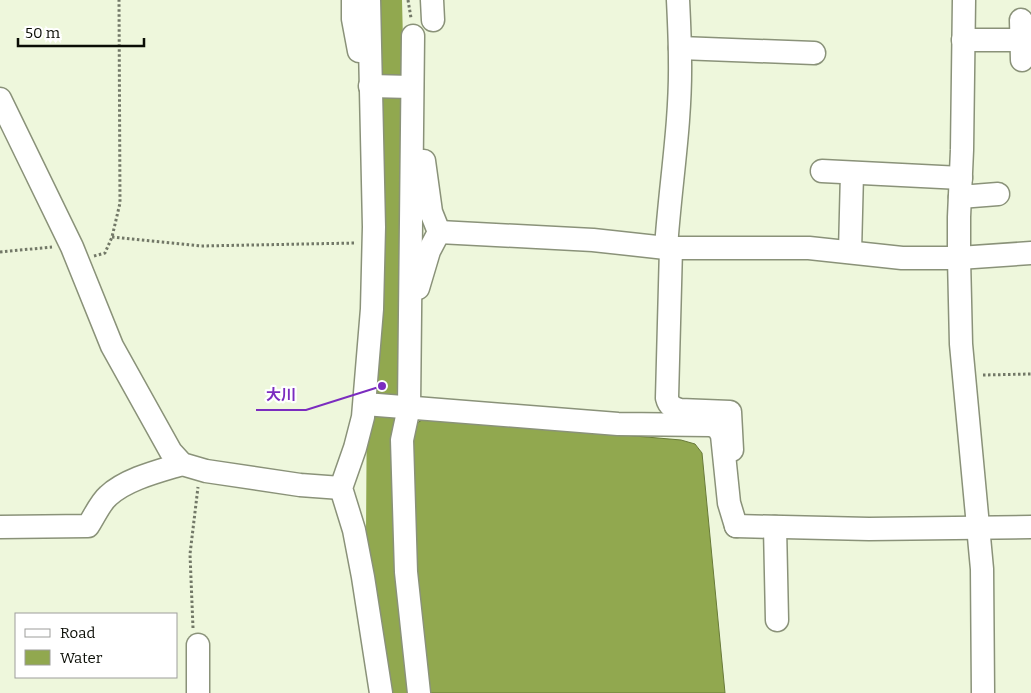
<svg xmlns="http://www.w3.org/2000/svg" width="1031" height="693" font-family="Bitter,'Noto Sans JP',serif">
	<rect width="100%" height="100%" fill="#eef7dc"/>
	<path fill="#91a84f" stroke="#687a39" d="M426,418L681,440L695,444L702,453L725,693H426L409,473L415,424Z"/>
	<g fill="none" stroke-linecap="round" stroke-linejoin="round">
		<path stroke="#91a84f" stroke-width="30" d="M387,0L392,204L382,386L381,534L389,624L399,693"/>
		<g stroke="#8a9279" stroke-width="25">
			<g id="minor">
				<path d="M353,0V19L359,51"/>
				<path d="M369,0L374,227L372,309L363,417L355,448L341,488L354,530L363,577L381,693"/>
				<path d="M432,0L433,20"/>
				<path d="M964,0L962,150L959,217V258L961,344L982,569L983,693"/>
				<path d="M1021,20L1022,60"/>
				<path d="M413,36L409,407L402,440L406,572L419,693"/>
				<path d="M963,40H1021"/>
				<path d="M680,48L814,53"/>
				<path d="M370,86L412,87"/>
				<path d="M0,99L72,247L112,346L171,452L182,464L206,471L300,485L341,488"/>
				<path d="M822,171L961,178"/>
				<path d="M960,197L998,194"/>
				<path d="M439,232L593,240L666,248H809L902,258H959L1031,253"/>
				<path d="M666,248C670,186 681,124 680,61C680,41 679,20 678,0"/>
				<path d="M671,248L667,398C669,406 673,408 680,410L730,412L732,450"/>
				<path d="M850,252L852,173"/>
				<path d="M418,288L429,251L439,232L431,212L424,161"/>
				<path d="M365,404L618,424L711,425L718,428L722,435L729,503L736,526"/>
				<path d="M736,526L869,529L1031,527"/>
				<path d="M0,527L88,526C94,517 100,503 108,496C126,479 159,471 182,464"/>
				<path d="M775,527L777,620"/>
				<path d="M198,693V645"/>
			</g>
		</g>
		<g stroke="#727867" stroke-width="3" stroke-dasharray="2.5 2.5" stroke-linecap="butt">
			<path d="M408,0L411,18"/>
			<path d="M112,237L201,246L356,243"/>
			<path d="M0,252L52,247"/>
			<path d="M94,256L105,253L112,237L120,203L119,0"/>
			<path d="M983,375L1031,374"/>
			<path d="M193,628L190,554L198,487"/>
		</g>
		<use href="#minor" stroke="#fff" stroke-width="22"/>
	</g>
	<path fill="none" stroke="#7b2cbf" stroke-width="2" d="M382 386L306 410H256"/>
	<circle fill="#7b2cbf" stroke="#fff" stroke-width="2" cx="382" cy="386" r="5"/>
	<g font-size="15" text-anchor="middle" font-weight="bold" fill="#7b2cbf" stroke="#fff" stroke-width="4.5" stroke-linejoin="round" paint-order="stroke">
		<text x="281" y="400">大川</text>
	</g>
	<rect x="15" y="613" width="162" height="65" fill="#ffffff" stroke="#9d9e9b"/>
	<rect x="25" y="629" width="25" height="8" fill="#ffffff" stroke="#9d9e9b"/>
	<text x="60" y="638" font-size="15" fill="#0a0d05">Road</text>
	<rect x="25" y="650" width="25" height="15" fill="#91a84f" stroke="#9d9e9b"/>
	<text x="60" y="663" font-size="15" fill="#0a0d05">Water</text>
	<path d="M18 38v8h126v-8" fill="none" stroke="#0a0d05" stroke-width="2.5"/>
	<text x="25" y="38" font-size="15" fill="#0a0d05" stroke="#ffffff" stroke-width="4" paint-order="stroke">50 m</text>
</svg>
